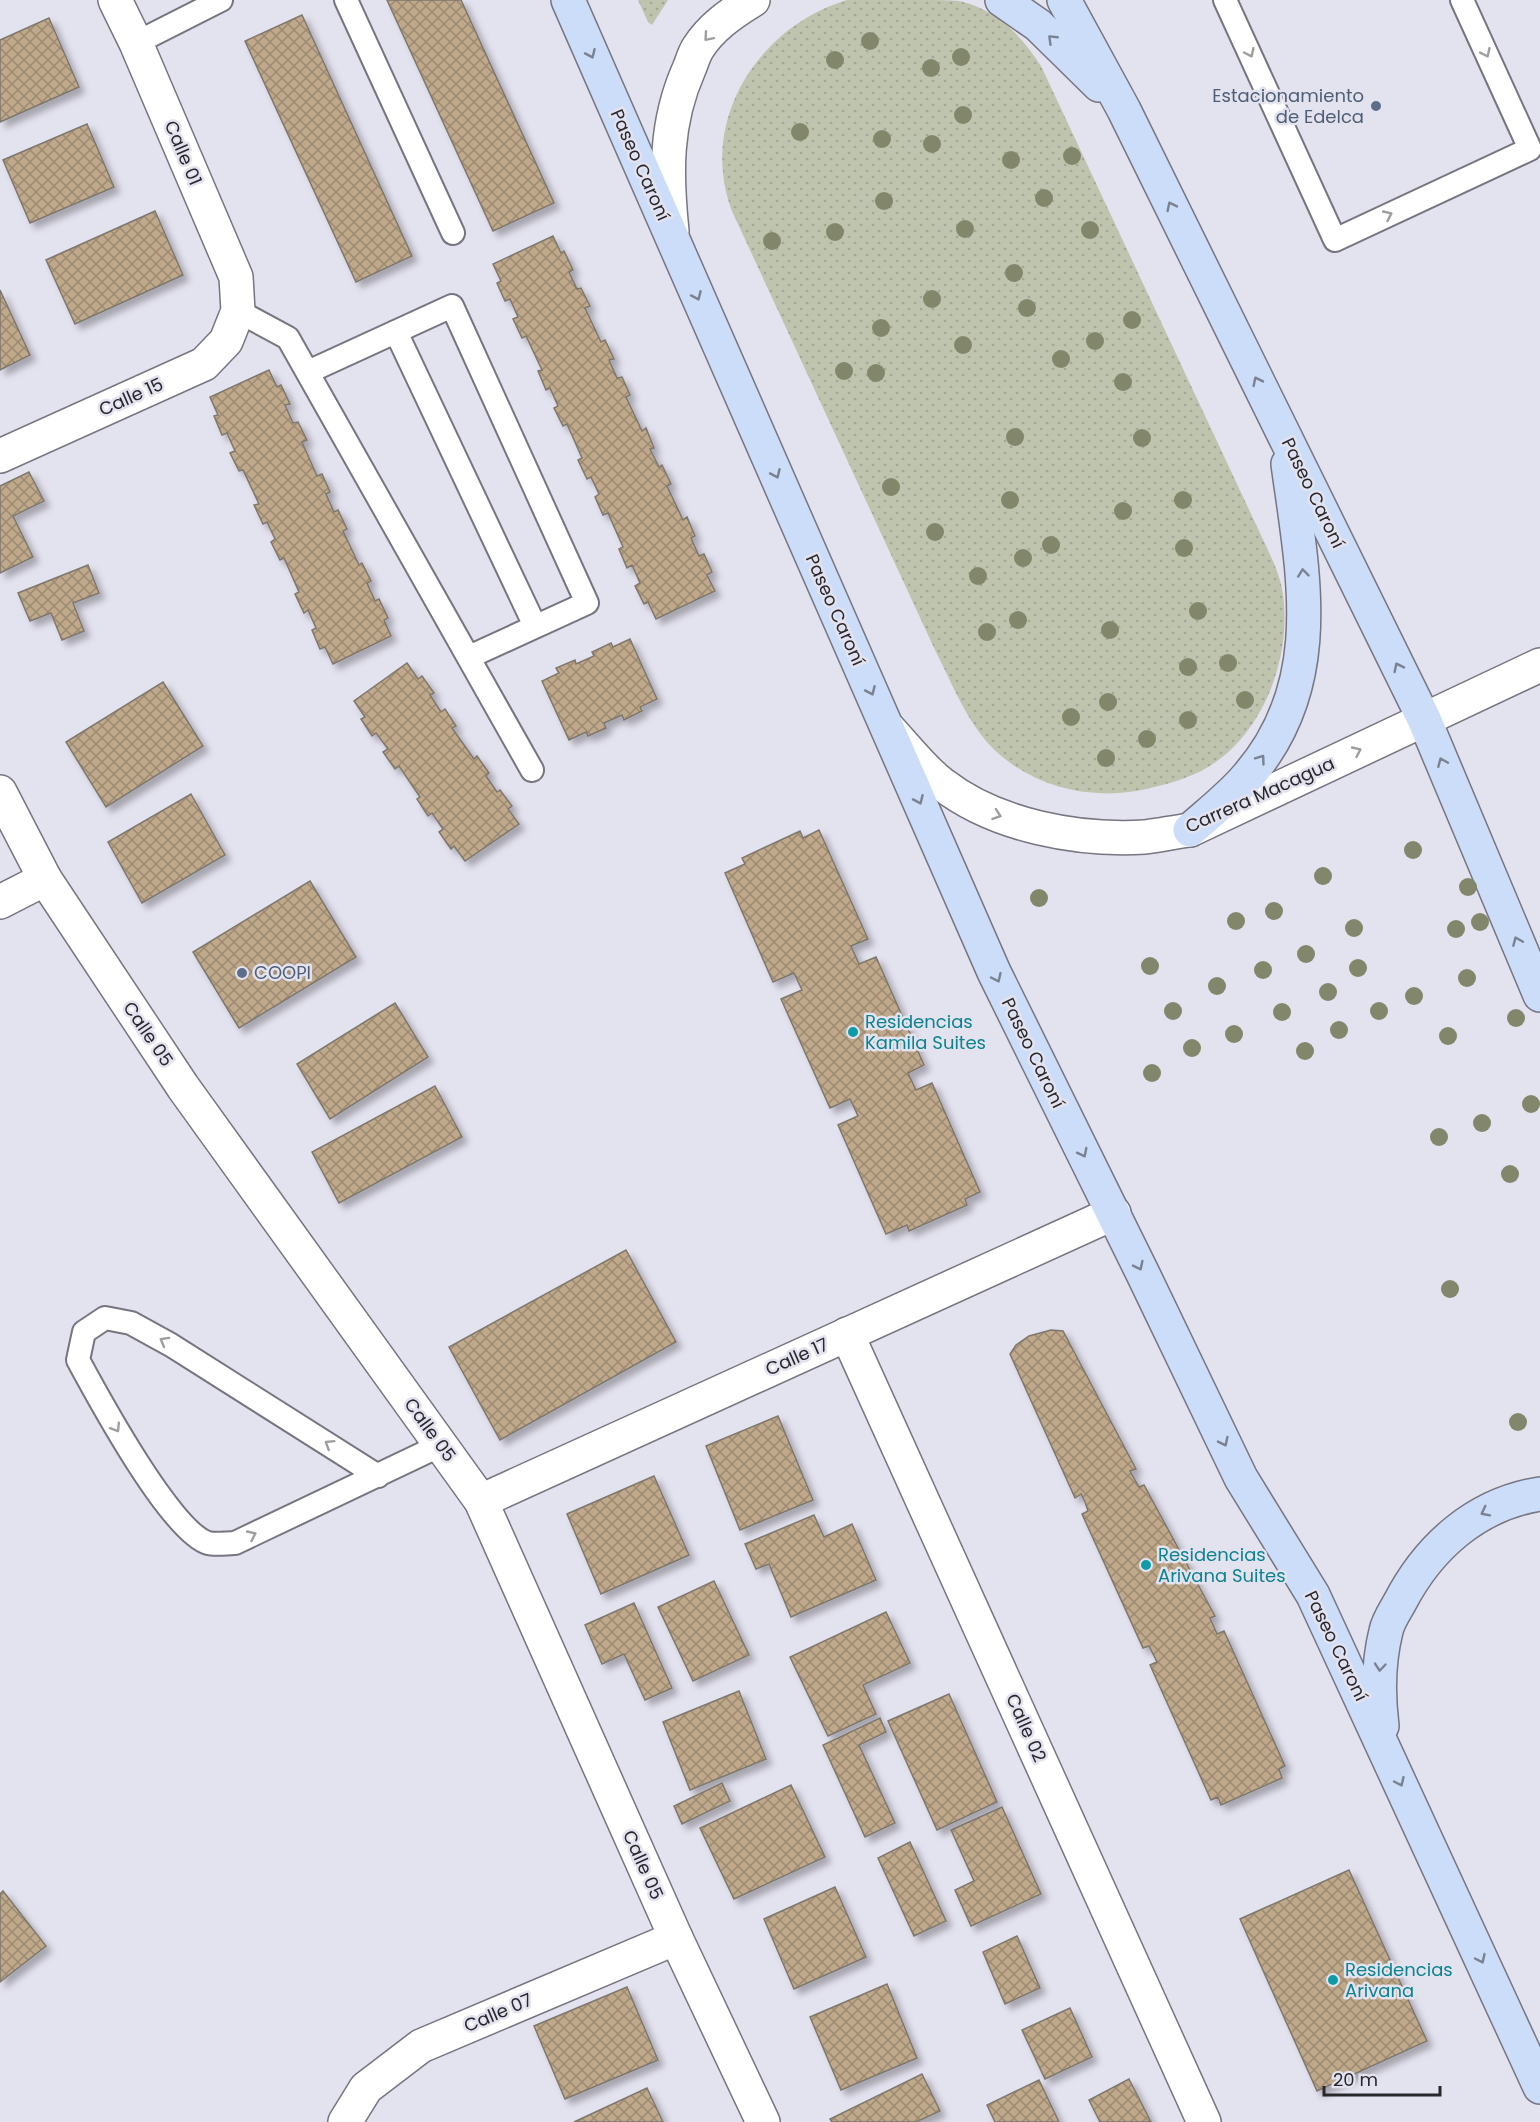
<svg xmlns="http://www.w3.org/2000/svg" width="1540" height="2122" font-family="Poppins,sans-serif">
	<defs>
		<pattern id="grass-dots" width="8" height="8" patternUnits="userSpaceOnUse" patternTransform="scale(1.5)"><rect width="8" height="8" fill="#bec4ae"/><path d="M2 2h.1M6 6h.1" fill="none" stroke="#a3a896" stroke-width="1.8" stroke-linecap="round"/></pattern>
		<pattern id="building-cross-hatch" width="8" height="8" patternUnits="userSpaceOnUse" patternTransform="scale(1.5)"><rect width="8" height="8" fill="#bfa98a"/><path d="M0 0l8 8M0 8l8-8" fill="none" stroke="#9b8a71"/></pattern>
		<filter id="shadow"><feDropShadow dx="5.5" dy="5.5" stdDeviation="3" flood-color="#0004"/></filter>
	</defs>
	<rect width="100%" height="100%" fill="#e3e2ef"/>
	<g fill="url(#grass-dots)">
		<path d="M638,0H668L652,25L648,22Z"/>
		<path d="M847,0C873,0 900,0 927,0C937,0 949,0 959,1C996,9 1022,36 1041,66L1267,548C1274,563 1281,578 1283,595C1292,660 1261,740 1201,771C1181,781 1157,787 1136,791C1087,799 1037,787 999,754C969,728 953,685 935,650L731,209C727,197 724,185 723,173C715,94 773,22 847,0Z"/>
	</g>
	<g fill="url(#building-cross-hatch)" stroke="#7e776d" stroke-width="1.5" filter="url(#shadow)">
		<path d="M387,0H461L554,203L493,231Z"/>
		<path d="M302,15L412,256L356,282L245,41Z"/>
		<path d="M49,18L79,87L0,122V40Z"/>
		<path d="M87,124L114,187L30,223L3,160Z"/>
		<path d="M155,211L183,275L75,324L46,260Z"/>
		<path d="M553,236L561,253L564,251L573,270L569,272L577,289L581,288L590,306L585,308L601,342L605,340L614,359L609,360L617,378L622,377L630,395L626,397L642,431L646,428L654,448L650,449L659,467L662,465L671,484L667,486L683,520L687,517L695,536L691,538L699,556L704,554L712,572L707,575L715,591L656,619L648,602L644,604L635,586L640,583L632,565L627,568L619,549L623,547L608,513L603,515L595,497L599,494L591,477L587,479L578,460L582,458L567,424L563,426L554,408L558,406L550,388L546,390L538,371L542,370L526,336L522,338L513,319L518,317L510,299L505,301L497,283L501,281L493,264Z"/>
		<path d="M0,290L30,355L0,370Z"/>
		<path d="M269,370L277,387L281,385L290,404L285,405L293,423L298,422L307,440L302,442L317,476L322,474L330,492L326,494L334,512L338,510L347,529L343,531L359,565L362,563L371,581L367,583L375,601L379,599L388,618L384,620L391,636L333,664L325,647L320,649L312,630L316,628L308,610L304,613L295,594L299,592L284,558L280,560L271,542L275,539L267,522L263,524L254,505L259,504L243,470L239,471L230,453L235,451L227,433L222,435L214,416L218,415L210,397Z"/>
		<path d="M29,472L44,501L13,516L33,557L0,573V486Z"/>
		<path d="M88,565L99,593L73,603L84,631L62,640L51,613L30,621L18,593Z"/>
		<path d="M630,639L657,699L640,707L642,711L624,720L622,715L604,723L606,728L588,736L586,732L569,740L542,681L559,673L556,668L575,660L576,664L594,656L592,652L611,643L613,647Z"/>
		<path d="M407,663L418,679L422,676L434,693L430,695L441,712L445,709L456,726L452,728L474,759L477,756L489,773L486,776L497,792L500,790L512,806L508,809L519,824L465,861L454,846L451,849L439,832L443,829L432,813L428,816L417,799L420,797L399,766L395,769L383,752L388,749L376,733L372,736L361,719L365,717L354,701Z"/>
		<path d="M163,682L203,746L106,807L66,742Z"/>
		<path d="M191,794L225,855L142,903L108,842Z"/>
		<path d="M819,830L868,939L851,946L859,964L876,957L924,1065L908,1073L916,1090L932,1083L980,1192L965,1199L967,1205L909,1231L907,1225L886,1234L838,1125L858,1116L850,1099L830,1108L781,999L802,990L794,973L773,982L725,873L745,864L742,858L800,831L803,838Z"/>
		<path d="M310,881L356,957L239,1028L193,952Z"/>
		<path d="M395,1003L428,1057L330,1119L297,1064Z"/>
		<path d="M435,1086L462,1137L339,1203L312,1152Z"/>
		<path d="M626,1250L676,1342L500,1440L449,1347Z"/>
		<path d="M1051,1330L1063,1331L1136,1469L1130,1471L1139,1487L1144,1485L1215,1616L1210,1618L1217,1634L1224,1631L1285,1766L1279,1769L1282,1778L1221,1805L1218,1797L1211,1800L1150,1665L1157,1662L1149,1646L1143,1648L1082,1514L1088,1511L1085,1502L1081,1494L1075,1498L1010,1354L1016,1345L1029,1336Z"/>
		<path d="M778,1416L813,1500L740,1530L706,1446Z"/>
		<path d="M654,1476L689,1555L601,1594L567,1514Z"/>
		<path d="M814,1515L824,1537L852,1524L876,1580L791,1617L769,1564L756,1569L745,1544Z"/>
		<path d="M714,1581L749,1655L693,1681L658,1607Z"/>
		<path d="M634,1603L672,1688L645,1700L624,1654L602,1664L585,1625Z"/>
		<path d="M886,1612L910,1663L863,1685L876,1714L828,1736L790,1657Z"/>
		<path d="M739,1691L766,1759L690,1790L663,1722Z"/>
		<path d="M949,1694L997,1802L937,1830L888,1721Z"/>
		<path d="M880,1718L886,1732L859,1745L895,1823L865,1837L823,1745Z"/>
		<path d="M722,1783L730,1801L682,1824L674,1806Z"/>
		<path d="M791,1785L825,1857L734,1899L700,1828Z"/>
		<path d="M1002,1807L1041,1894L971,1926L955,1890L974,1881L951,1830Z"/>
		<path d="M910,1842L946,1921L914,1936L878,1858Z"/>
		<path d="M1349,1870L1427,2041L1317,2091L1240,1919Z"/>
		<path d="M835,1887L866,1957L794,1989L764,1919Z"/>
		<path d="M3,1891L46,1946L0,1982V1894Z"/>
		<path d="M1017,1936L1040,1988L1005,2004L983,1952Z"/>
		<path d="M887,1984L917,2058L841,2090L810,2017Z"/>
		<path d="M627,1987L658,2060L565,2099L534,2026Z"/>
		<path d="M1070,2008L1092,2057L1045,2079L1022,2030Z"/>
		<path d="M922,2074L940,2111L916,2122H832L830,2119Z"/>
		<path d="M1129,2079L1151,2122H1100L1089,2100Z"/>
		<path d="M1039,2080L1059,2122H995L987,2105Z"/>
		<path d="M647,2088L663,2122H574Z"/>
	</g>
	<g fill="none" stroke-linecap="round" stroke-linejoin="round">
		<g stroke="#767580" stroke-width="26">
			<g id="lane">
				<path d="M346,0L453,233"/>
				<path d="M1225,0L1335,240L1530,149L1462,0"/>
				<path d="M136,43L221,0"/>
				<path d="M238,311L288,338L532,770"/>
				<path d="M396,332L535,626"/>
				<path d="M308,372L452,306L587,603L469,657"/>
				<path d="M378,1476L171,1345L131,1323L105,1318L84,1332L78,1360C98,1397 171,1532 208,1543C215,1545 227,1543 235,1543L441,1445"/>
			</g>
		</g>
		<g stroke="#767580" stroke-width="36">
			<g id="street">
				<path d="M672,231C666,174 665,123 689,69C692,62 694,54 698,48C711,27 732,13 753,0"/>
				<path d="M0,456L204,364L226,341L238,311L236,277L136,43L115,0"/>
				<path d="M888,728C905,746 923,770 942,784C996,826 1078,841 1145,837C1160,835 1175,832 1190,830L1540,665"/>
				<path d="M0,792L45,879L183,1087L481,1501L676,1938L763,2122"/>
				<path d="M0,902L45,879"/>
				<path d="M847,1334L1204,2122"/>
				<path d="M481,1501L1114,1213"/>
				<path d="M345,2122L366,2088L421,2046L676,1938"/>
			</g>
		</g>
		<g stroke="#767580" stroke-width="36">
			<g id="secondary">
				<path d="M568,0L994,972L1143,1274L1241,1478L1313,1595L1540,2087"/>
				<path d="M1002,0L1038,25L1099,85"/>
				<path d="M1064,0L1124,110L1424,719L1540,995"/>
				<path d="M1190,830C1209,813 1231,796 1247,777C1328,685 1303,574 1288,464"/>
				<path d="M1382,1726C1378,1694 1378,1663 1386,1631C1388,1621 1395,1611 1400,1602C1429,1546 1477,1504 1540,1494"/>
			</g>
		</g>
		<use href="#lane" stroke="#fff" stroke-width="22"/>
		<use href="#street" stroke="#fff" stroke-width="33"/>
		<use href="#secondary" stroke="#cbddf9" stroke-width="33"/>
	</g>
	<g fill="#82876c">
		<circle cx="870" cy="41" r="9"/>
		<circle cx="961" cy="57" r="9"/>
		<circle cx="835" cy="60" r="9"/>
		<circle cx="931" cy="68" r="9"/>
		<circle cx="963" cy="115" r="9"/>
		<circle cx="800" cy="132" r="9"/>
		<circle cx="882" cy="139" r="9"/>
		<circle cx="932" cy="144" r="9"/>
		<circle cx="1072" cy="156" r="9"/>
		<circle cx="1011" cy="160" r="9"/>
		<circle cx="1044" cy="198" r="9"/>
		<circle cx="884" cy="201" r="9"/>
		<circle cx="965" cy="229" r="9"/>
		<circle cx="1090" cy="230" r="9"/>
		<circle cx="835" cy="232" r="9"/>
		<circle cx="772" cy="241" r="9"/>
		<circle cx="1014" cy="273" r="9"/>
		<circle cx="932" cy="299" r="9"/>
		<circle cx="1027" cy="308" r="9"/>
		<circle cx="1132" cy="320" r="9"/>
		<circle cx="881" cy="328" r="9"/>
		<circle cx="1095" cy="341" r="9"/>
		<circle cx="963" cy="345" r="9"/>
		<circle cx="1061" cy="359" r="9"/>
		<circle cx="844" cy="371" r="9"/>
		<circle cx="876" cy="373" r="9"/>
		<circle cx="1123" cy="382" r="9"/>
		<circle cx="1015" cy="437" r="9"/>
		<circle cx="1142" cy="438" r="9"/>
		<circle cx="891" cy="487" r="9"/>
		<circle cx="1010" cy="500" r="9"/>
		<circle cx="1183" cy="500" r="9"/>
		<circle cx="1123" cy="511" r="9"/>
		<circle cx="935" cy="532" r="9"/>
		<circle cx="1051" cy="545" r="9"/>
		<circle cx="1184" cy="548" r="9"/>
		<circle cx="1023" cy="558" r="9"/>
		<circle cx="978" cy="576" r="9"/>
		<circle cx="1198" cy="611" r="9"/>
		<circle cx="1018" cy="620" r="9"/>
		<circle cx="1110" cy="630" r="9"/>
		<circle cx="987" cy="632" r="9"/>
		<circle cx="1228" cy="663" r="9"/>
		<circle cx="1188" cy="667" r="9"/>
		<circle cx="1245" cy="700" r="9"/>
		<circle cx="1108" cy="702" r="9"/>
		<circle cx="1071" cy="717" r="9"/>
		<circle cx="1188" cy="720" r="9"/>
		<circle cx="1147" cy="739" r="9"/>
		<circle cx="1106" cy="758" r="9"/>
		<circle cx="1413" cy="850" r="9"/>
		<circle cx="1323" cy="876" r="9"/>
		<circle cx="1468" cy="887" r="9"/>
		<circle cx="1039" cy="898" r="9"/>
		<circle cx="1274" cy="911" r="9"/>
		<circle cx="1236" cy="921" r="9"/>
		<circle cx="1480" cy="922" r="9"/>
		<circle cx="1354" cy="928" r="9"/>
		<circle cx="1456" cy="929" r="9"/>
		<circle cx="1306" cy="954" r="9"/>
		<circle cx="1150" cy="966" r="9"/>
		<circle cx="1358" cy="968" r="9"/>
		<circle cx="1263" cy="970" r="9"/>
		<circle cx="1467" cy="978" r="9"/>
		<circle cx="1217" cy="986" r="9"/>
		<circle cx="1328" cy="992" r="9"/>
		<circle cx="1414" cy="996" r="9"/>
		<circle cx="1173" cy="1011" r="9"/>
		<circle cx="1379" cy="1011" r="9"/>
		<circle cx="1282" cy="1012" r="9"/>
		<circle cx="1516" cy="1018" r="9"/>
		<circle cx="1339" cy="1030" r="9"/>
		<circle cx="1234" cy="1034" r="9"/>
		<circle cx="1448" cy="1036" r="9"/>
		<circle cx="1192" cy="1048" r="9"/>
		<circle cx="1305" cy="1051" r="9"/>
		<circle cx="1152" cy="1073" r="9"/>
		<circle cx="1531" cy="1104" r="9"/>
		<circle cx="1482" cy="1123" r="9"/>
		<circle cx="1439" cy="1137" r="9"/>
		<circle cx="1510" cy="1174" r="9"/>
		<circle cx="1450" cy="1289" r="9"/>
		<circle cx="1518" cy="1422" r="9"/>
	</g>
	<defs><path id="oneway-chevron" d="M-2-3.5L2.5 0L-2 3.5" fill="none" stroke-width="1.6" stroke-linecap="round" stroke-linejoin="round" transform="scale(1.5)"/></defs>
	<g stroke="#9e9ea0">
		<use href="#oneway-chevron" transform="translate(708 37) rotate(131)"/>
		<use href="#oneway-chevron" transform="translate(1250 53) rotate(65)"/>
		<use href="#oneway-chevron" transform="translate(1486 53) rotate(65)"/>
		<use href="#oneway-chevron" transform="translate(1388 215) rotate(-25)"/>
		<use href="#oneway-chevron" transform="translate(1357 751) rotate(-25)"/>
		<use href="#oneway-chevron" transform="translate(997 815) rotate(19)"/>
		<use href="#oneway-chevron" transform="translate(164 1341) rotate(-151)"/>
		<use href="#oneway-chevron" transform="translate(116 1428) rotate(58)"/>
		<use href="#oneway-chevron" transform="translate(329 1444) rotate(-148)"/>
		<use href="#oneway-chevron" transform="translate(252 1535) rotate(-25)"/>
	</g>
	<g stroke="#7a8292">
		<use href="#oneway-chevron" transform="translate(1052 39) rotate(-136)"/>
		<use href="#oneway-chevron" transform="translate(591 54) rotate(66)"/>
		<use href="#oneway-chevron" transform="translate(1171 206) rotate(-116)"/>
		<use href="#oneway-chevron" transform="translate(697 296) rotate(66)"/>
		<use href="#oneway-chevron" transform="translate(1257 381) rotate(-116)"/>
		<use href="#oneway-chevron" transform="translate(776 474) rotate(66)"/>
		<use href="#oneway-chevron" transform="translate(1303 573) rotate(-96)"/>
		<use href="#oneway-chevron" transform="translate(1398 667) rotate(-116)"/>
		<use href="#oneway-chevron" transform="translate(871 691) rotate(66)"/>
		<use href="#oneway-chevron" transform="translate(1261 759) rotate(-54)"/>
		<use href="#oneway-chevron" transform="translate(1442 762) rotate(-113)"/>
		<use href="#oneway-chevron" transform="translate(919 800) rotate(66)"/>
		<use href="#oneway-chevron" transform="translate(1517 941) rotate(-113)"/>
		<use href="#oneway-chevron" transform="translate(997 978) rotate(65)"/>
		<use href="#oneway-chevron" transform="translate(1083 1153) rotate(63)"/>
		<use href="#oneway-chevron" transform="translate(1139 1266) rotate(64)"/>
		<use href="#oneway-chevron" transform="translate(1224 1442) rotate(64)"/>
		<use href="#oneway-chevron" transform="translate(1485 1512) rotate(153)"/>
		<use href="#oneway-chevron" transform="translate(1380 1667) rotate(95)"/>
		<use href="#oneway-chevron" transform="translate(1400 1782) rotate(65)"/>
		<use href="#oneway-chevron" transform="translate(1481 1959) rotate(65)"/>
	</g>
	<g fill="#5c6f8a" stroke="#e3e2ef" stroke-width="2">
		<circle cx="1376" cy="106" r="6"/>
		<circle cx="242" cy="973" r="6"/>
	</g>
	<g fill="#0f9aa8" stroke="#e3e2ef" stroke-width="2">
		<circle cx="853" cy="1032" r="6"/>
		<circle cx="1146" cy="1565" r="6"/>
		<circle cx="1333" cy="1980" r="6"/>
	</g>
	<g text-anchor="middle" stroke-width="5" stroke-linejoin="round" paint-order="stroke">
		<g font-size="18" fill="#4e5e75" stroke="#e3e2ef" text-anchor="end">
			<text x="1364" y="102">Estacionamiento<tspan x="1364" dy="21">de Edelca</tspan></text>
			<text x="254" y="979" text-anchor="start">COOPI</text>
		</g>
		<g font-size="18" fill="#28272c" stroke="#e3e2ef">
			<text transform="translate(183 153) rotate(67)" y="6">Calle 01</text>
			<text transform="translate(640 165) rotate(66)" y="6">Paseo Caroní</text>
			<text transform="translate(131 397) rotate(-24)" y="6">Calle 15</text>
			<text transform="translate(1313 493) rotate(64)" y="6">Paseo Caroní</text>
			<text transform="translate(835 610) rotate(66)" y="6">Paseo Caroní</text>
			<text transform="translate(1260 795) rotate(-24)" y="6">Carrera Macagua</text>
			<text transform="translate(148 1034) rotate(56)" y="6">Calle 05</text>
			<text transform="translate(1033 1053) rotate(64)" y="6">Paseo Caroní</text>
			<text transform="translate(797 1357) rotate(-24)" y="6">Calle 17</text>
			<text transform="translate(430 1430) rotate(54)" y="6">Calle 05</text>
			<text transform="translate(1336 1646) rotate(64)" y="6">Paseo Caroní</text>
			<text transform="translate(1026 1728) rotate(66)" y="6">Calle 02</text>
			<text transform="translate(643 1865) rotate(66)" y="6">Calle 05</text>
			<text transform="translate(498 2013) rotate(-23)" y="6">Calle 07</text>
		</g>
		<g font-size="18" fill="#0d838f" stroke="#e3e2ef" text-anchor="start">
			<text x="865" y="1028">Residencias<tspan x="865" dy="21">Kamila Suites</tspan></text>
			<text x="1158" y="1561">Residencias<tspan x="1158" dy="21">Arivana Suites</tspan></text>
			<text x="1345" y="1976">Residencias<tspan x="1345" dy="21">Arivana</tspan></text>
		</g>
	</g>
	<path d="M1324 2086v9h116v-9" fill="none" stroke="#28272c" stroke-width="3"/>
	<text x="1333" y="2086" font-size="18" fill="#28272c" stroke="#e3e2ef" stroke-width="4.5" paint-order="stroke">20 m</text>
</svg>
